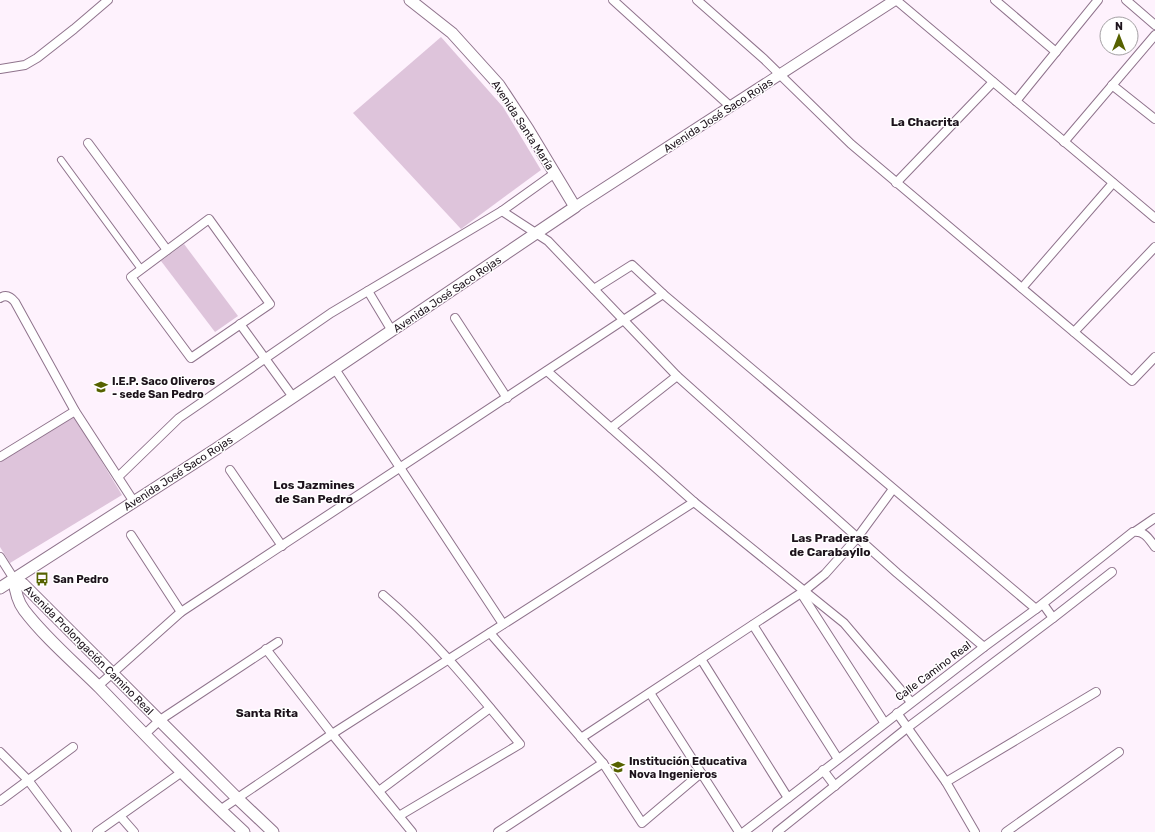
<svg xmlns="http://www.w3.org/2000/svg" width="1155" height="832" font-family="Rubik,sans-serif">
	<rect width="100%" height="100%" fill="#fef2fd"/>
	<g fill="#dec4db">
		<path d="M441,37L503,107L541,170L461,229L353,113Z"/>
		<path d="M184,244L238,316L215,332L161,261Z"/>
		<path d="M74,416L122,495L10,563L0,547V461Z"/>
	</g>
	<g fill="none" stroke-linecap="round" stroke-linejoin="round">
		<g stroke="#8f738c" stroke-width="8">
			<path id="pedestrian" d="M61,160L141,269"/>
		</g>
		<g stroke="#8f738c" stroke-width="10">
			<g id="minor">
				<path d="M613,0L731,107"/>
				<path d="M697,0L764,59L851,144L1132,381L1155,357"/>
				<path d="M896,0L1155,218"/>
				<path d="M995,0L1056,52"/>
				<path d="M1126,0L1155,25"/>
				<path d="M0,69L25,65L37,58L74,29L108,0"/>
				<path d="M1112,85L1155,119"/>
				<path d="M1016,101L1098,0"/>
				<path d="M1064,142L1155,35"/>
				<path d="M88,143L167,250"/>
				<path d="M896,183L993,82"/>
				<path d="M502,211L548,241L677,376L897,573L984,647"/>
				<path d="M209,219L270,304L191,358L131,277Z"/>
				<path d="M1022,288L1113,183"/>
				<path d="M594,289L632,265L663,294L1036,609"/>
				<path d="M368,291L392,331"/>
				<path d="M0,298C6,294 11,297 15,302L75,411L134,502"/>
				<path d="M455,318L507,398"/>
				<path d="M240,324L293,397"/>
				<path d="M1074,332L1155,247"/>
				<path d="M335,369L503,624"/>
				<path d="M547,371L694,502L844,623L911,702"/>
				<path d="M611,428L677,376"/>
				<path d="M0,457L75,411"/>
				<path d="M230,470L282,546"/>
				<path d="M118,477L179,418L331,313L502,211L555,173"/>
				<path d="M1136,531L1155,518"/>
				<path d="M131,535L181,612"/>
				<path d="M0,557L14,579"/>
				<path d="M801,593L884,722"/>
				<path d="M383,595C434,638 477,692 520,744L399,816"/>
				<path d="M1043,604L1053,618L1112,572"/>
				<path d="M753,625L838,759"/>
				<path d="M490,633L603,763L642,823L701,773"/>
				<path d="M266,649L332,734L412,832"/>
				<path d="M701,659L788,798"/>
				<path d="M98,686L181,612L663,294"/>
				<path d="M650,693L739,832"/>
				<path d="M897,713L946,782L975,832"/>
				<path d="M145,734L160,720L278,642"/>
				<path d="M581,738L804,591L825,574L857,538L893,489"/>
				<path d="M0,752L28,780L67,832"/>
				<path d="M823,770L835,786"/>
				<path d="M946,782L1096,692"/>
				<path d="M379,791L490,708"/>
				<path d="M0,801L73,747"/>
				<path d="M220,810L332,734L694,502"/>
				<path d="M120,816L134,832"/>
				<path d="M97,832L182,772"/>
				<path d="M498,832L603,763"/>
				<path d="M744,832L984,647L1036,609L1133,532C1144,530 1149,539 1155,547"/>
				<path d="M777,832L907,728L1053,618"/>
				<path d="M1006,832L1119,752"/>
			</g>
		</g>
		<g stroke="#8f738c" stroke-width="12">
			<path id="tertiary" d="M575,207L895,0"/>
		</g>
		<g stroke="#8f738c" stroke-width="13">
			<g id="secondary">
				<path d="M14,579L23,584L237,798L273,832"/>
				<path d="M14,579C15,590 17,601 24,610C46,639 75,663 100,688C147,737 194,786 244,832"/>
				<path d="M0,588L216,449L575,207L528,129L499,85L452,33L410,0"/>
			</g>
		</g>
		<use href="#pedestrian" stroke="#fff" stroke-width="6"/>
		<use href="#minor" stroke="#fff" stroke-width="8"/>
		<use href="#tertiary" stroke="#fff" stroke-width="10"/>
		<use href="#secondary" stroke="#fff" stroke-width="11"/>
	</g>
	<defs>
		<g id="school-bare" transform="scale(1.08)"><path d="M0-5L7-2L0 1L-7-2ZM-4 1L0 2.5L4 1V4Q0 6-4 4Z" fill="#566100" stroke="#fff" stroke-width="2.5" paint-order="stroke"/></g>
		<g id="bus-bare" transform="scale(1.08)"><path d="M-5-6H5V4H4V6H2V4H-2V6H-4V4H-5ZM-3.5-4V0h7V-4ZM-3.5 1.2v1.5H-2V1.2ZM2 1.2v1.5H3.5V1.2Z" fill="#566100" stroke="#fff" stroke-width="2.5" paint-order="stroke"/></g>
	</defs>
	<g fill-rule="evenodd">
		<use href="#school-bare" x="101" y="387"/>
		<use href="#bus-bare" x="42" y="579"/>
		<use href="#school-bare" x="618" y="767"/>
	</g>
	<g text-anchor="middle" stroke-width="3" stroke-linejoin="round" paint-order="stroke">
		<g font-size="11" fill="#1c121b" stroke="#fff">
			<text transform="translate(718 115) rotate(-33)" y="4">Avenida José Saco Rojas</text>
			<text transform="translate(523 125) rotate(57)" y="4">Avenida Santa María</text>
			<text transform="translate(447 294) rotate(-34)" y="4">Avenida José Saco Rojas</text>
			<text transform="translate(178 473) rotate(-33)" y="4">Avenida José Saco Rojas</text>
			<text transform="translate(89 650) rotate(45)" y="4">Avenida Prolongación Camino Real</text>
			<text transform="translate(933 671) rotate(-37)" y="4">Calle Camino Real</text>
		</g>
		<g font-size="11" font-weight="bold" fill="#1c121b" stroke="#fff" text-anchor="start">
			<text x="112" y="385">I.E.P. Saco Oliveros<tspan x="112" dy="13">- sede San Pedro</tspan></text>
			<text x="53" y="583">San Pedro</text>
			<text x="629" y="765">Institución Educativa<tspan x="629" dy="13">Nova Ingenieros</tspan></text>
		</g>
		<g font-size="12" font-weight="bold" fill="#1c121b" stroke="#fff">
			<text x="925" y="126">La Chacrita</text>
			<text x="314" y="489">Los Jazmines<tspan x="314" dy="14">de San Pedro</tspan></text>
			<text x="830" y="542">Las Praderas<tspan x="830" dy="14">de Carabayllo</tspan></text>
			<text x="267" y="717">Santa Rita</text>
		</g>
	</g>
	<g transform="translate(1119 36)"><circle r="19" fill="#ffffff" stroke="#a4a0a4"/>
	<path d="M0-3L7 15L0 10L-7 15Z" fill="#566100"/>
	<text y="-6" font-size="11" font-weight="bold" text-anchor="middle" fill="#1c121b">N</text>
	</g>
</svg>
